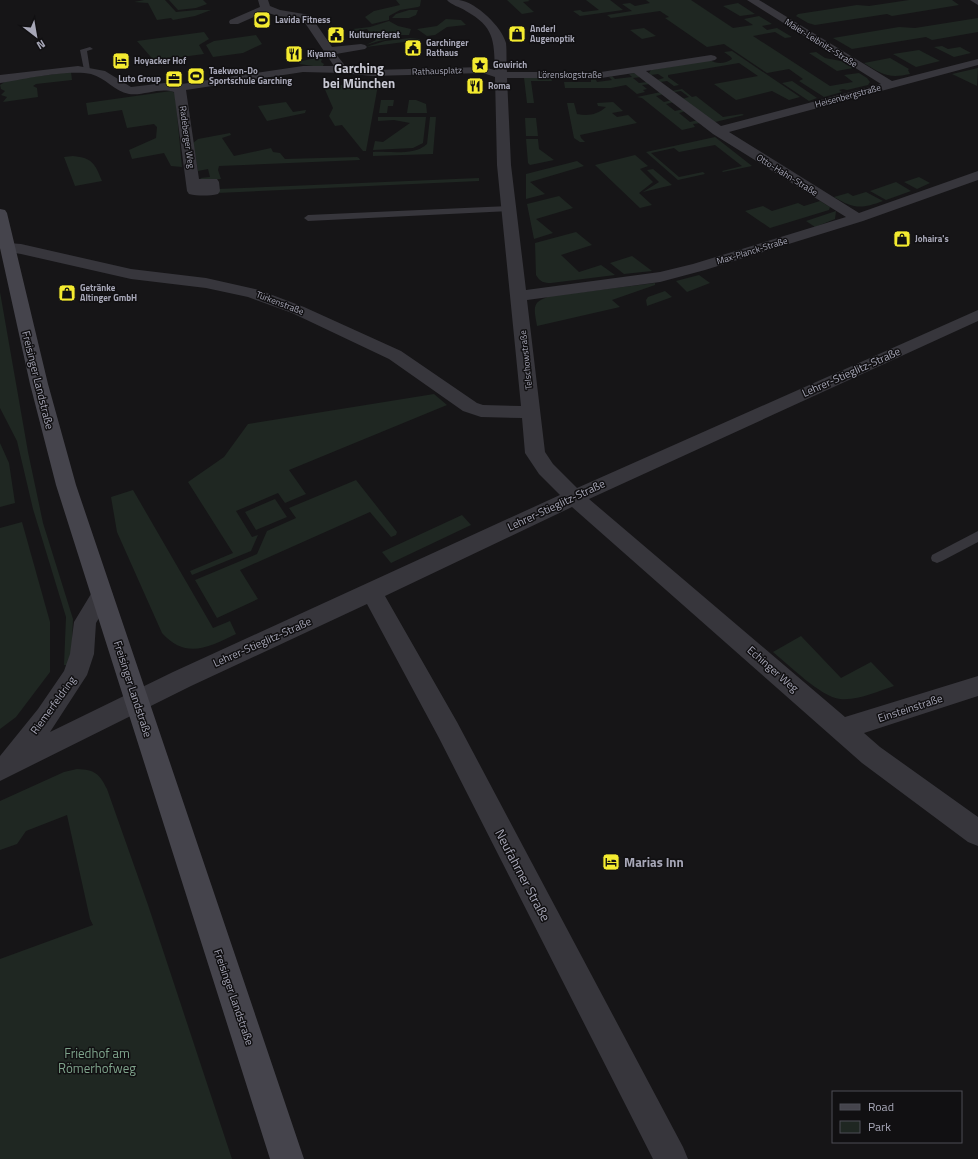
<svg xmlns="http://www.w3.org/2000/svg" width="978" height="1159" font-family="'Titillium Web',sans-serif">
	<rect width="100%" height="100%" fill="#161517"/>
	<g fill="#1f2722">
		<path d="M144,0H165L176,12L197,10H211L195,16L173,20L171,18L157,20L148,3L134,2Z"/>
		<path d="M169,0H203L207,4L196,8L178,10Z"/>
		<path d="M396,0H421L420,6L418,7L400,10L389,16V20L372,24L365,17L374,11L400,5Z"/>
		<path d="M507,0H528L530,1L523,2L534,12L522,14Z"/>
		<path d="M586,0H610L623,10L580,16L573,11L580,10L583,12L599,10Z"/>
		<path d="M646,0H691L733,28L753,25L744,19L759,16L772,24L762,26L767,30L777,28L792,37L785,38L775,32L753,36L830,86L853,82L844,75L859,73L867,78L870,82L868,85L847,90L843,89L839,90L842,92L824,97L799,81L803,79L789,69L767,73L724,44L707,47L665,18L669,17L660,11L611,18L607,15L632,11L622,4L630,3L635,6L650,3Z"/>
		<path d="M909,0H952L959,5L892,16L887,14L815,25L808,23L796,16L798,14L857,5L869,6Z"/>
		<path d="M738,3L755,14L740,16L723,6Z"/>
		<path d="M409,10H418L416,15L409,18H392L396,14Z"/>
		<path d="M978,18V32L932,40L926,37L852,49L833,38L899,27L915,28Z"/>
		<path d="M446,19L461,20L466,25L447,27L435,35L427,36L417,29L437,26Z"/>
		<path d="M389,21L398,26L411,29L409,35H400L397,38L379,41L366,45L376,40L367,29L355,31L353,29L370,27Z"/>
		<path d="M644,28L656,36L642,39L630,30Z"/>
		<path d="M204,32L209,39L199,45L204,54L174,58L157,64L137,41Z"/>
		<path d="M256,35L262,44L243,53L213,57L206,45L214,41Z"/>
		<path d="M410,38L419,39L420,40L366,47L385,41Z"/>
		<path d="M942,46L948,49L960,47L971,53L954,57L934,47Z"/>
		<path d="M919,50L940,61L916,67L893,54Z"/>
		<path d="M732,51L800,97L789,100L772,91L736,100L714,84L758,76L739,63L668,75V77L679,85L674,86L667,81L660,82L657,80L664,78L658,74L651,75L649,73L651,70L710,60C716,64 725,64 732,59L731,57L724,52Z"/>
		<path d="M816,52L825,58L841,61L853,68L837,71L809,53Z"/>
		<path d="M316,58L322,59L321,62L324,64L323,66L320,67L299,64L302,61Z"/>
		<path d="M890,58L909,69L908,70L910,74C888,79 882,74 864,63Z"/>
		<path d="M978,68L977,86L952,74Z"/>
		<path d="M71,72L72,80L36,84L33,86L37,88L38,97L3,102L7,97L1,95L5,91L1,89L0,85L8,80Z"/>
		<path d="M634,73L641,77L633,78L639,83L647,82L650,84L642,85L647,89L643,90L645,92L637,94L626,85L611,88H565L564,82H591V78H595L597,82L612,80L609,77L612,76L615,79L632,77L629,74Z"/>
		<path d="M524,78H551L552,81H531L534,103H527Z"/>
		<path d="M792,81L817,98L809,101L782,83Z"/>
		<path d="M323,85H378L366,151H363L342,125L335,126L329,116L333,108Z"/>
		<path d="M682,89L692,97L696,96L723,117L742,114L744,115L711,123L682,99L689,97L681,91L674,92L672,91Z"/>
		<path d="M171,91L175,93L182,167L171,166L164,153L132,159L129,150L156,138L157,127L154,124L127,128L122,110L88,115L86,103Z"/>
		<path d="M661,92L664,94L656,96L664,102L672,100L674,102L666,104L675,111L684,109L686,111L679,113L690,122L698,120L701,123L693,124L695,127L682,130L642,98L637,97Z"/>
		<path d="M381,100H394L393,106H388L387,113H379Z"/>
		<path d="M409,100H416L426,104L427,113H407Z"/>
		<path d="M286,102L293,112L306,110L305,113L267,121L258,106Z"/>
		<path d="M613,102L623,111L612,113L617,117L628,115L637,123L580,135L581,138L585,142H580L574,138L567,103H574L577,114C588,116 597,115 606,107L598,106L597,103Z"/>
		<path d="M378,117H426L423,143L413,148L373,150L375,141L383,142L410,123L394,120L378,121Z"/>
		<path d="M430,117H436L433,154L373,156V152C389,151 415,156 427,144Z"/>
		<path d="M525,118H536L538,136H526Z"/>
		<path d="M230,133L231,135L222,138L234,156L271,148L273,152L280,153L285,159L357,157L359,158L360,160L219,166L218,170L221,179L203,180L200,178L210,177L208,169L198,171L193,143L198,139Z"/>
		<path d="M715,137L752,166L723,172L722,171L742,166L715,145L679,152L674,148L651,153L679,177L703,172L705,174L678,180L646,152Z"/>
		<path d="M526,139H538L539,149L554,160L530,165L528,163Z"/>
		<path d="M635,155L648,166L640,169L653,182L639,193L652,205L640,208L595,165Z"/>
		<path d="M73,156C93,158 95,164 102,181L75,186L64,157Z"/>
		<path d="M577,161L584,166L530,182L545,194L526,199V174Z"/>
		<path d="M653,169L672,185L643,192L659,182L647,170Z"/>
		<path d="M919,177L930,183L917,189L904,182Z"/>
		<path d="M479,178V181L217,193L218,189Z"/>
		<path d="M896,182L911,191L886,200L870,191Z"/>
		<path d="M866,192L883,201C861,209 854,209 834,197L848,193L853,196Z"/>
		<path d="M559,196L573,208L536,219L553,233L534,239L527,204Z"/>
		<path d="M820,201L830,207L829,210L770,228L745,211L763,206L772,211L798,203L804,206Z"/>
		<path d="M836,211L835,219L815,227L806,221Z"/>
		<path d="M576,232L592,245L561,255L579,272L601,265L615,275L551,283C544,283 540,282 536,275L535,243Z"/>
		<path d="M632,256L652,271L624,274L610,263Z"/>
		<path d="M699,275L710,283L687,292L676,281Z"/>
		<path d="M655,283V285L612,300L620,307L537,326C534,307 531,302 551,296Z"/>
		<path d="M665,291L672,297L647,306L646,300L648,297Z"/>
		<path d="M0,292L28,452L43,523L73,619L71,666L64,665L66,617L33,509L17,441L0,408Z"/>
		<path d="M434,394L447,405L289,470L306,494L285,503L278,493L236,511L252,537L258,535L251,551L192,575L190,571L233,553L188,482L224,457L248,424Z"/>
		<path d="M0,443L9,463L15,503L0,507Z"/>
		<path d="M356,480L397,532L396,535L391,537L370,512L240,570L258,599L217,618L195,580L257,554L267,531L296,518L289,508Z"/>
		<path d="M133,490L213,628L230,621L236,634C209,647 186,660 162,633L117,532L111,497Z"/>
		<path d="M275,499L287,517L256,530L245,512Z"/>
		<path d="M462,515L471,525L391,563L382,552Z"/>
		<path d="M22,522L50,622V672L16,717L0,729V528Z"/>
		<path d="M801,636L841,678L871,662L894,686C878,691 858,701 840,699C821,697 789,665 773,652Z"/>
		<path d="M77,769C95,770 99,773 107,789L148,905L232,1159H0V959L93,925L90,919L67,815L26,831L17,844L0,850V801L64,772Z"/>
	</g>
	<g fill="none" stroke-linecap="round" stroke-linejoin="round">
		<g fill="#37363c" fill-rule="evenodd">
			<path d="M90,47L93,49L87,51L90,70L87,72L84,70L80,50Z"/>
			<path d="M509,206L513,209L512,211L308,221L304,218L308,215Z"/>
			<path d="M978,531V542L942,561L937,563L932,561L931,558L932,555Z"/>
		</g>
		<g fill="#37363c" fill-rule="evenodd">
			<path d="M258,0H268L270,6L280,10L310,15L332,47L361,44L365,45L367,47L365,49L336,54L346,67L372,70L483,67L495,70C494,39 494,27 466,11C460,7 451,5 447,0C451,0 455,0 459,0C476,2 502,27 506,43C507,52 506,62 507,72H601L711,55L715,56L717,58L715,60L711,61L646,71L721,126L881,84L747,0H759L892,81L978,59V65L729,132L859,213L978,171V180L863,221L705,270L660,282L527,300L545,452L553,464L577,488L978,310V321L589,499L845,717L978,676V696L864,733L880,747L978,817V846L968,842L862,763L572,507L385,596L457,722L683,1147L688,1159H653L439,738L367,604L191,686L0,781V756L38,709L64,671L70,654L74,622L94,589L102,586L110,589L113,595L96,623L94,654L87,675L50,732L173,672L560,495L539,474L525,453L522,418L481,417L463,411L389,359L292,313L248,297L206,288L131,279L21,254L3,251L0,248L3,245L8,243L21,244L131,269L206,278L259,290L304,307L401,351L477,403L483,405L521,406L497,165L495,77L483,73L372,76L342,73L303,72L186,90L199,179H217L219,182L220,191L218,194C209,196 198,196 189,194L187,191L174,92C159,87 144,96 129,94C114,91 106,78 91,74C70,69 23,79 0,83V75L78,66L105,71L131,87L165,83L175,85L303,66H334L303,20L278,16L265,12L238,24H230L229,22L230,20L260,7ZM634,73L713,134L846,217L693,264L660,272L526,290L511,165L507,78H601Z"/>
			<path d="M970,0H978V5Z"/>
		</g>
		<path fill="#45444c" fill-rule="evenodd" d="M0,209L5,210L7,213L48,384L76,485L304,1159H270L56,485L30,384L0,248Z"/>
	</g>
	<defs>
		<g id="stadium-square" transform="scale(0.9)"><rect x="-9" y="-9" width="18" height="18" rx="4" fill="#f4eb30" stroke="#111012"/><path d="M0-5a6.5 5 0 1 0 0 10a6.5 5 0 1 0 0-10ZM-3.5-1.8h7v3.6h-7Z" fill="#111"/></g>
		<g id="shop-square" transform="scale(0.9)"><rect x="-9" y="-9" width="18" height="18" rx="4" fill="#f4eb30" stroke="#111012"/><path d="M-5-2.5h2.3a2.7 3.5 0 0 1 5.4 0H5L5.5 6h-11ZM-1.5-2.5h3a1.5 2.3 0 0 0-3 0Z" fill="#111"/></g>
		<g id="civic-square" transform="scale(0.9)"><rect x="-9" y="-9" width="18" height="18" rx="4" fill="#f4eb30" stroke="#111012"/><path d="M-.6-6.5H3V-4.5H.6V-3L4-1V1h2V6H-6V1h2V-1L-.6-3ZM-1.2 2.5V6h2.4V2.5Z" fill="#111"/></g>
		<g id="restaurant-square" transform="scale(0.9)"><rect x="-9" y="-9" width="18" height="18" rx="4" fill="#f4eb30" stroke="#111012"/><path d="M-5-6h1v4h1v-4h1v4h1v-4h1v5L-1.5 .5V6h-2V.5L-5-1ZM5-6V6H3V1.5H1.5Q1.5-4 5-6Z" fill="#111"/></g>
		<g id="hotel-square" transform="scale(0.9)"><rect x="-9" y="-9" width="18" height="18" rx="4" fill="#f4eb30" stroke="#111012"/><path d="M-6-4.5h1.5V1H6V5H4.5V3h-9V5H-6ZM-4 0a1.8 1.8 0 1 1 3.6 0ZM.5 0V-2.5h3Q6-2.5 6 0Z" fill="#111"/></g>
		<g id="sight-square" transform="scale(0.9)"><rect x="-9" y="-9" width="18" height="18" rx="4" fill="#f4eb30" stroke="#111012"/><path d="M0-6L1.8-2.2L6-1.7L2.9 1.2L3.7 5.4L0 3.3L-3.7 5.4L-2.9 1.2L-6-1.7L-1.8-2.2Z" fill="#111"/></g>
		<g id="office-square" transform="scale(0.9)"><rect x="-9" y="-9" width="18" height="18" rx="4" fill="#f4eb30" stroke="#111012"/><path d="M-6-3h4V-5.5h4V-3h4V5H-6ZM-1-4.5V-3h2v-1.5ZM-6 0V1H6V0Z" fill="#111"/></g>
	</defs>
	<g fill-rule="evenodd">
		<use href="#stadium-square" x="262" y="20"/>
		<use href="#shop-square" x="517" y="34"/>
		<use href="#civic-square" x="336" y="35"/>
		<use href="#civic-square" x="413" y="48"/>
		<use href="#restaurant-square" x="294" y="54"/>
		<use href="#hotel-square" x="121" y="61"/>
		<use href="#sight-square" x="480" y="65"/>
		<use href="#stadium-square" x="196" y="76"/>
		<use href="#office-square" x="174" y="79"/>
		<use href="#restaurant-square" x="475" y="86"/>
		<use href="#shop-square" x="902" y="239"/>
		<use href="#shop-square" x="67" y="293"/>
		<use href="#hotel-square" x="611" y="862"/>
	</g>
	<g text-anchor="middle" stroke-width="3" stroke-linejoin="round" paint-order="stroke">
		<g font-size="9" font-weight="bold" fill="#a7a7b7" stroke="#111012" text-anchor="start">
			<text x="275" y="23">Lavida Fitness</text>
			<text x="530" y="32">Anderl<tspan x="530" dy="10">Augenoptik</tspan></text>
			<text x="349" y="38">Kulturreferat</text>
			<text x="426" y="46">Garchinger<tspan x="426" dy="10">Rathaus</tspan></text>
			<text x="307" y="57">Kiyama</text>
			<text x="134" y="64">Hoyacker Hof</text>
			<text x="493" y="68">Gowirich</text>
			<text x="209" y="74">Taekwon-Do<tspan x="209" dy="10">Sportschule Garching</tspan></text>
			<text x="161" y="82" text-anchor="end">Luto Group</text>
			<text x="488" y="89">Roma</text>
			<text x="915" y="242">Johaira's</text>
			<text x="80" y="291">Getränke<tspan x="80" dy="10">Altinger GmbH</tspan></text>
		</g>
		<g font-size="9" fill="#a7a7b7" stroke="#111012">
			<text transform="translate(821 43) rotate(32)" y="3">Maier-Leibnitz-Straße</text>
			<text transform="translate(437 71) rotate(-2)" y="3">Rathausplatz</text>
			<text x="570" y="78">Lörenskogstraße</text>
			<text transform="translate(848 96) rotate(-15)" y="3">Heisenbergstraße</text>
			<text transform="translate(187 137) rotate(82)" y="3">Radeberger Weg</text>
			<text transform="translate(787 175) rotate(32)" y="3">Otto-Hahn-Straße</text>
			<text transform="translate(752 251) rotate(-17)" y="3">Max-Planck-Straße</text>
			<text transform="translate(280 303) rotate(21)" y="3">Türkenstraße</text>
			<text transform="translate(526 360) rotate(-96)" y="3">Telschowstraße</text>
		</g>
		<g font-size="11" fill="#a7a7b7" stroke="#111012">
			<text transform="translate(851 372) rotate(-24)" y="4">Lehrer-Stieglitz-Straße</text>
			<text transform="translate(38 380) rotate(76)" y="4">Freisinger Landstraße</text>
			<text transform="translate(556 505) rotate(-25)" y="4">Lehrer-Stieglitz-Straße</text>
			<text transform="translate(262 642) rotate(-24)" y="4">Lehrer-Stieglitz-Straße</text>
			<text transform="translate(773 669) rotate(41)" y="4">Echinger Weg</text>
			<text transform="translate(133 689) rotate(72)" y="4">Freisinger Landstraße</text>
			<text transform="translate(53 705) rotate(-54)" y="4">Riemerfeldring</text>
			<text transform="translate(910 708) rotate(-18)" y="4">Einsteinstraße</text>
			<text transform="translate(234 997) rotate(71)" y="4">Freisinger Landstraße</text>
		</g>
		<g font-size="13" font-weight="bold" fill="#c8c8d3" stroke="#111012">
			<text x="359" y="73">Garching<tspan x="359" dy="15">bei München</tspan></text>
		</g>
		<g font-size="13" font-weight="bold" fill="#a7a7b7" stroke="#111012" text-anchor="start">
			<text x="624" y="867">Marias Inn</text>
		</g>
		<g font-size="13" fill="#a7a7b7" stroke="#111012">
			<text transform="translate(523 875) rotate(62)" y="5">Neufahrner Straße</text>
		</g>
		<g font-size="13" fill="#7ea38b" stroke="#111012">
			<text x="97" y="1058">Friedhof am<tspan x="97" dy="15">Römerhofweg</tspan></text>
		</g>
	</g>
	<rect x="832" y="1091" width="130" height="52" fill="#111012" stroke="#4d4c54"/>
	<rect x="840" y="1104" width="20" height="6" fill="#45444c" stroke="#4d4c54"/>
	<text x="868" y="1111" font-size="12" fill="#a7a7b7">Road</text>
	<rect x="840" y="1121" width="20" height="12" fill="#1f2722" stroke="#4d4c54"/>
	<text x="868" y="1131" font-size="12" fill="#a7a7b7">Park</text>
	<g transform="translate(36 36) rotate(149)" stroke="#111012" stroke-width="3" paint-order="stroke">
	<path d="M0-3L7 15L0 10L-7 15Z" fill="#a7a7b7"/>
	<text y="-6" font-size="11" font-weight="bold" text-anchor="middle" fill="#a7a7b7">N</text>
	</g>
</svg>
